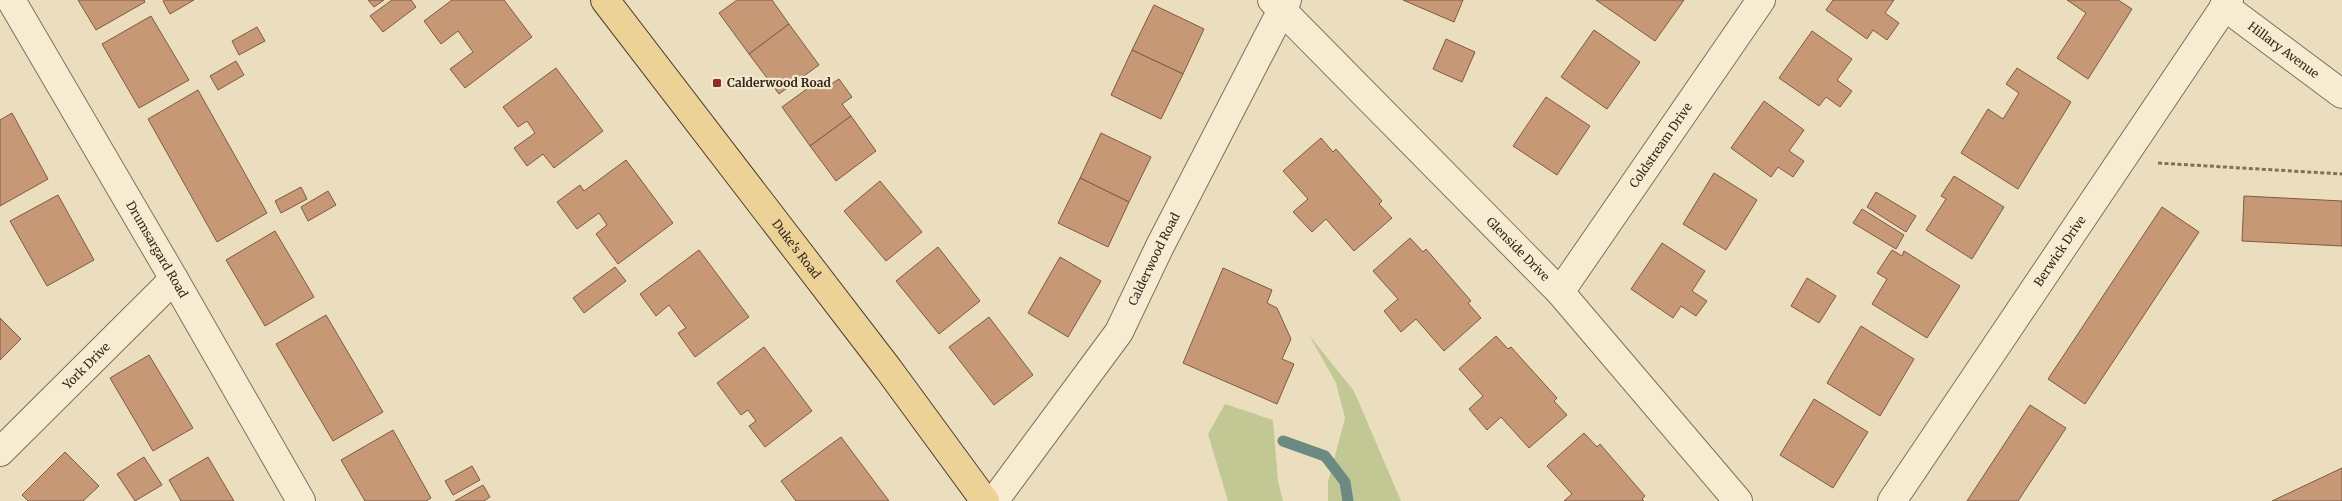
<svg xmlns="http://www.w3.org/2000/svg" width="2342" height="501" font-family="Merriweather,serif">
	<rect width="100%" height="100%" fill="#ebdebf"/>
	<g fill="#c2c894">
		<path d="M1309,335L1354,391L1401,501H1328V482L1345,418L1336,383Z"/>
		<path d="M1225,404L1273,420L1278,481L1283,501H1228L1208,434Z"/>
	</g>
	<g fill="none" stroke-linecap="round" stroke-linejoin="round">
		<path stroke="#6a8a82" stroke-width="11" d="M1283,441L1325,456L1345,482L1348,501"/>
	</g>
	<g fill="#c79876" stroke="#805940">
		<path d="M78,0H144L145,2L96,30Z"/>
		<path d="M165,0H194L170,14L163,1Z"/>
		<path d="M368,0H384L374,7Z"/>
		<path d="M392,0H411L416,7L383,32L370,16Z"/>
		<path d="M452,0H504L532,37L465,88L450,69L473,52L458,31L441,44L424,21Z"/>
		<path d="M737,0H772L789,24L749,54L719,13Z"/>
		<path d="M1403,0H1463L1454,22Z"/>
		<path d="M1596,0H1684L1655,41Z"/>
		<path d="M1833,0H1894L1885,13L1899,23L1887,40L1873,30L1867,39L1826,10Z"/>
		<path d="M2118,0L2132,9L2088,79L2057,58L2086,13L2067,0Z"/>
		<path d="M1154,5L1204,29L1183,74L1132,50Z"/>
		<path d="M151,16L189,80L139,108L102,44Z"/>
		<path d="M789,24L819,65L779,94L749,54Z"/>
		<path d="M257,27L265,41L239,55L232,41Z"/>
		<path d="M1594,30L1640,62L1607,109L1561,77Z"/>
		<path d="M1812,31L1852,59L1837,80L1852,91L1840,107L1826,97L1819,106L1779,78Z"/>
		<path d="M1446,39L1475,52L1462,82L1433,69Z"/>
		<path d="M1132,50L1183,74L1161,119L1111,95Z"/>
		<path d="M236,61L244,75L218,90L210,76Z"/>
		<path d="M556,68L603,131L554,168L543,154L527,166L514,148L535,133L527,121L518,127L503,107Z"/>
		<path d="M2017,68L2071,102L2018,189L1961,153L1988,109L2003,119L2019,93L2006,84Z"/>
		<path d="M822,78L828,86L839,79L852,97L842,104L851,116L810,146L782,107Z"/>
		<path d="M198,90L267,213L217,242L148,119Z"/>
		<path d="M1546,97L1590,126L1557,175L1513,146Z"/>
		<path d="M1764,101L1804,130L1789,151L1804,161L1793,177L1778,167L1771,177L1731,148Z"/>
		<path d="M12,113L48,179L0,206V120Z"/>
		<path d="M851,116L876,151L836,181L810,146Z"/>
		<path d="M1101,133L1151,157L1129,202L1080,178Z"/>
		<path d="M1321,138L1333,152L1336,149L1382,201L1379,204L1392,218L1354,251L1326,219L1312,232L1293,212L1308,199L1283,171Z"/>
		<path d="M626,160L673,223L618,264L596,234L607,225L599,213L577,229L557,202L580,185L584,191Z"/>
		<path d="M1714,173L1757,200L1726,250L1683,224Z"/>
		<path d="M1954,176L2004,207L1972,259L1926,230L1946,199L1941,196Z"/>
		<path d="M1080,178L1129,202L1108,247L1058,223Z"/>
		<path d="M880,181L922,232L886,261L844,211Z"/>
		<path d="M301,187L307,199L281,213L275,201Z"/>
		<path d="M328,191L336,205L308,221L301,207Z"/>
		<path d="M1876,192L1916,216L1906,232L1867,207Z"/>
		<path d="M58,195L94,260L47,286L10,221Z"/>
		<path d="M2244,196L2342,201V246L2242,241Z"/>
		<path d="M2162,207L2199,232L2085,404L2048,379Z"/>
		<path d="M1862,209L1904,235L1896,249L1853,223Z"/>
		<path d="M275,231L314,297L265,326L226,260Z"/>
		<path d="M1410,238L1423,252L1426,249L1471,301L1468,303L1481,318L1444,351L1416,319L1401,332L1384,311L1398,299L1373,271Z"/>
		<path d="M1662,243L1705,271L1692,291L1707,301L1696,316L1681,306L1673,318L1631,289Z"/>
		<path d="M938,247L980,301L939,334L896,281Z"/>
		<path d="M699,250L749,317L695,357L678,333L686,328L669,305L656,316L640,294Z"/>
		<path d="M1892,250L1902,256L1904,251L1960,286L1927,338L1872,304L1887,279L1877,273Z"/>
		<path d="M1060,257L1101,281L1068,337L1028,313Z"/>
		<path d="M615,267L626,281L584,313L573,298Z"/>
		<path d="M1223,268L1272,290L1267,303L1277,308L1291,339L1282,359L1294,364L1277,404L1183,363Z"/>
		<path d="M1807,278L1836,296L1819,323L1791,306Z"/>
		<path d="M326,315L383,412L333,441L276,344Z"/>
		<path d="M989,317L1033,375L994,405L949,347Z"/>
		<path d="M0,318L21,339L0,360Z"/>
		<path d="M1861,326L1914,359L1880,416L1827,383Z"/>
		<path d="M1496,336L1508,349L1511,347L1557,398L1554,401L1567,415L1529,448L1501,417L1487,430L1469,409L1483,396L1459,369Z"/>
		<path d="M764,347L812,411L765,447L749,426L756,421L748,410L741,415L717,383Z"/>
		<path d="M149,355L193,428L153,451L110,378Z"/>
		<path d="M1814,399L1868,432L1833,488L1780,455Z"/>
		<path d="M2030,405L2066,428L2018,501H1967Z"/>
		<path d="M393,430L431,498L426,501H365L341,460Z"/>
		<path d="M1584,433L1597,447L1600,444L1645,496L1642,499L1644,501H1564L1572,494L1547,466Z"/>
		<path d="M841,437L889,501H796L781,481Z"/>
		<path d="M65,452L99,486L83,501H28L22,495Z"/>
		<path d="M144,457L162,485L135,501L117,474Z"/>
		<path d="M208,457L234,501H181L169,480Z"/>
		<path d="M472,466L480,480L453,495L445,481Z"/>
		<path d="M2342,468V501H2272Z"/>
		<path d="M483,485L490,497L484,501H455Z"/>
	</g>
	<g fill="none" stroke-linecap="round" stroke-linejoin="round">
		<g stroke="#836f58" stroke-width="30">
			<g id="minor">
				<path id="s1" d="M11,0L174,279L301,501"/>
				<path id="s2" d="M1272,0L1560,292L1738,501"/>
				<path id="s3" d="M2224,6L2342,94"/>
				<path id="s4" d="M1560,292L1761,0"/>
				<path id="s5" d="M0,452L174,279"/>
				<path id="s6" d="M994,501L1119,332L1160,246L1287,0"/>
				<path id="s7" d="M1892,501L2229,0"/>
			</g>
		</g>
		<g stroke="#503d2d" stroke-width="30">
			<g id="major">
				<path id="s8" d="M605,0L889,370L985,501"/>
			</g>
		</g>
		<path stroke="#836f58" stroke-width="3" stroke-dasharray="4 2.5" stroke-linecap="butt" d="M2158,163L2342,174"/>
		<use href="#minor" stroke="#f7ebd1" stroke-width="28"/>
		<use href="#major" stroke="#edd298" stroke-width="28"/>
	</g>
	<rect fill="#8e2c2d" stroke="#f3e8ce" stroke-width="2" x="712" y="78" width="10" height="10" rx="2.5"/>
	<g text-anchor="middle" stroke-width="4.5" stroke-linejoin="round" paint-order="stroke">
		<g font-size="12" fill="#33271c" stroke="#f3e8ce">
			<text dy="4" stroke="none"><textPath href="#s3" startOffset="74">Hillary Avenue</textPath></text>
			<text dy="4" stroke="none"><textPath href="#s4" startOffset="178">Coldstream Drive</textPath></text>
			<text dy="4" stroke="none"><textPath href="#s8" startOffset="314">Duke's Road</textPath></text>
			<text dy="4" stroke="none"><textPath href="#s2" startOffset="350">Glenside Drive</textPath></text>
			<text dy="4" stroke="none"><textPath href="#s1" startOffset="289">Drumsargard Road</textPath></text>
			<text dy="4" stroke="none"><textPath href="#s7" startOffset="301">Berwick Drive</textPath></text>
			<text dy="4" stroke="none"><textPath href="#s6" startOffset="291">Calderwood Road</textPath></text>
			<text dy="4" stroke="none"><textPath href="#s5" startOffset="122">York Drive</textPath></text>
		</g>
		<g font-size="12" font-weight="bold" fill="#33271c" stroke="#f3e8ce" text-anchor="start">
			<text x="727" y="87">Calderwood Road</text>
		</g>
	</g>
</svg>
